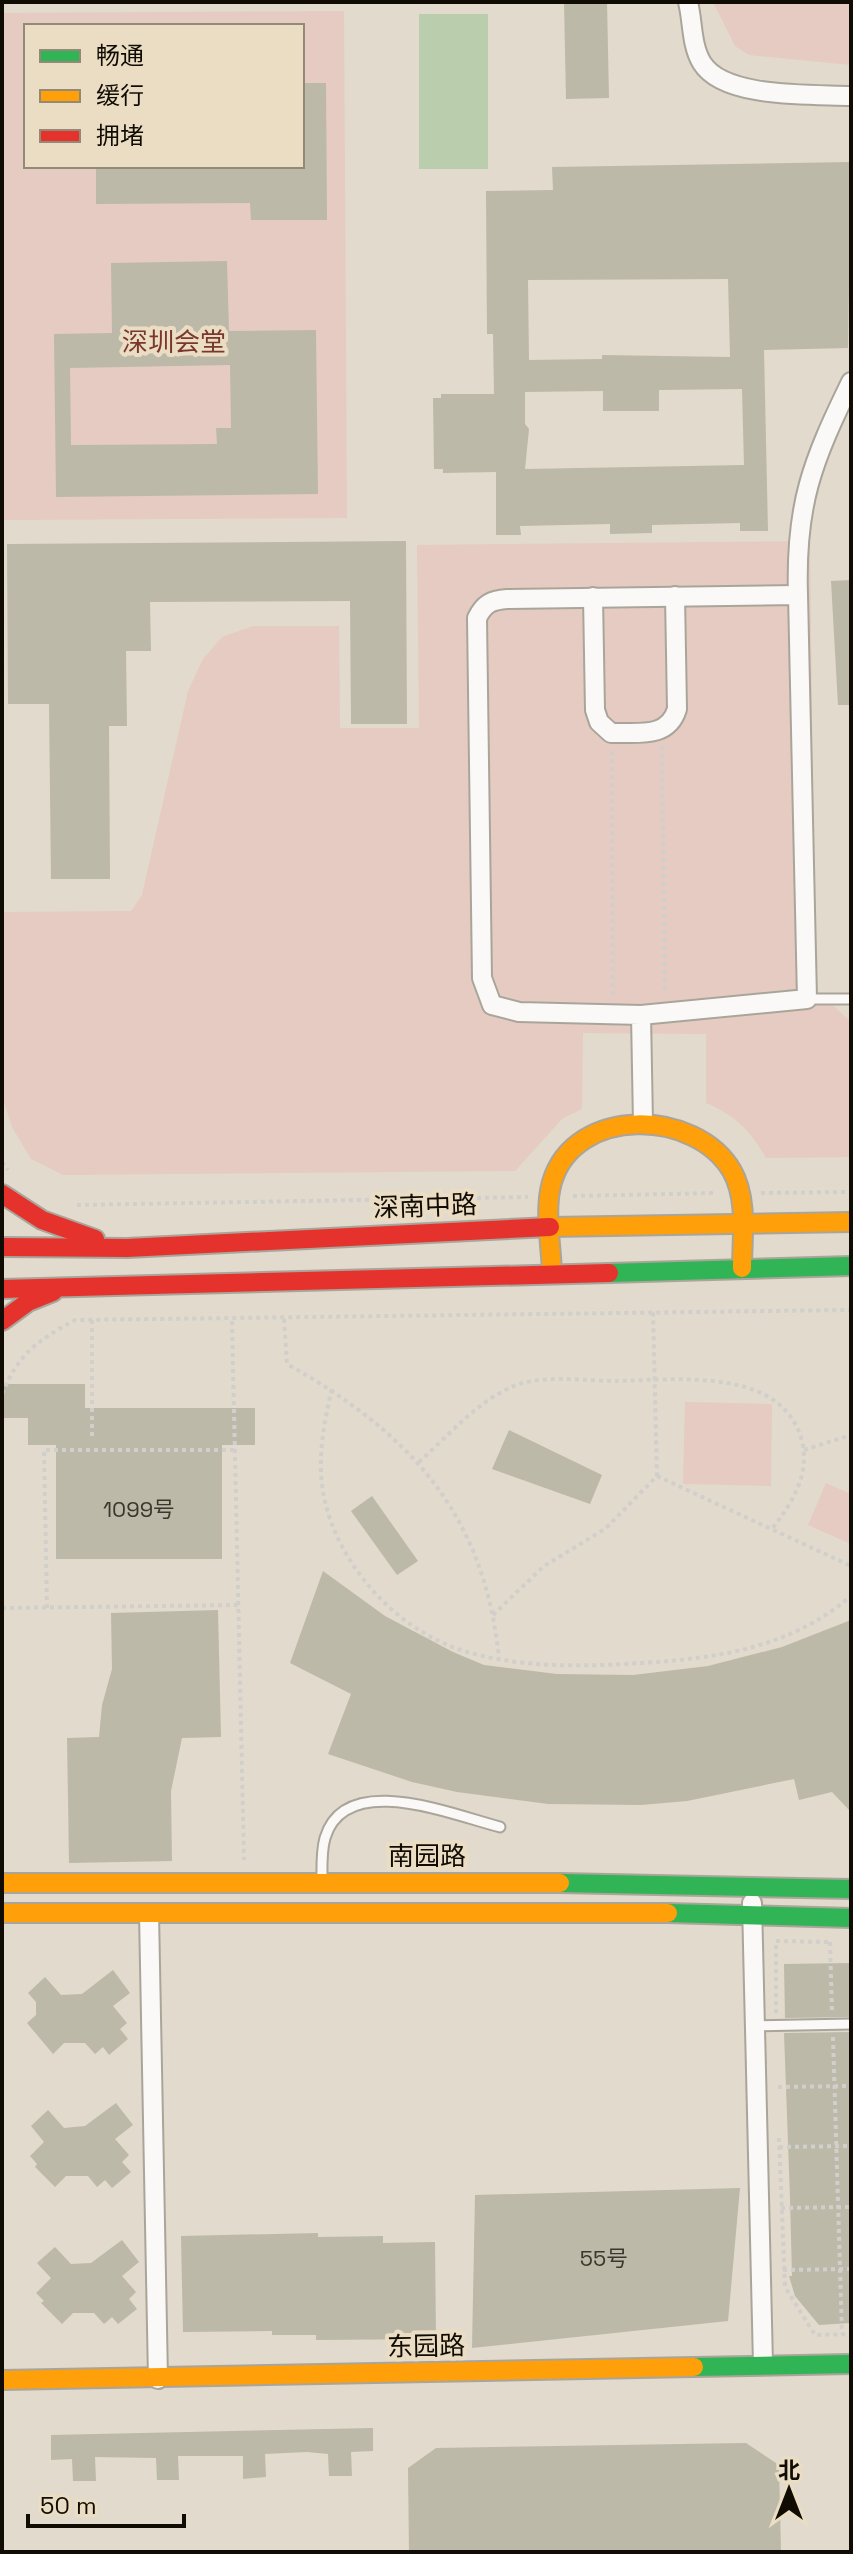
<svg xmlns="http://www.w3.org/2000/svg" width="853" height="2554" font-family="'Space Grotesk','Noto Sans SC',sans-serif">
	<rect width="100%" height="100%" fill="#e2dacc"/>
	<g fill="#e5cbc1" fill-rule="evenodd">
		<path d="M713,2H851V65L749,55L735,46Z"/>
		<path d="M344,11L347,518L2,520V13ZM26,26H302V166H26Z"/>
		<path d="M810,541L815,989L850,1021L851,1157L766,1158C751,1131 735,1115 706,1103V1034L583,1033L582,1109L562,1119L515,1171L63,1175L31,1159L12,1127L2,1096V912L131,911L142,895L188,691L203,659L222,637L253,626H339L340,728H419L417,545Z"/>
		<path d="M685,1402L772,1404L771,1486L683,1484Z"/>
		<path d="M826,1483L851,1494V1544L808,1525Z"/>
	</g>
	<rect fill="#bacdad" x="419" y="14" width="69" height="155"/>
	<g fill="#bcb9a9" fill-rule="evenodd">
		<path d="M564,2H607L609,98L566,99Z"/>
		<path d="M302,83H326L327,220H251L250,203L96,204V166H302Z"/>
		<path d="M851,162L848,348L764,350L768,531H740V523L652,525V533L610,534V524L520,526L521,535H496V472L443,473V469H434L433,398H441V394H494L493,334H487L486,191L553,190L552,167ZM728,279L730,357L602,355V359L529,360L528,280ZM742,389L744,465L525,469L529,429L525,424V392L603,391V411H659V390Z"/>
		<path d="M227,261L229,331L316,330L318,494L56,497L54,334L112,333L111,263ZM230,365L231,428H216L217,444L71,445L70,368Z"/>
		<path d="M406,541L407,724H351L350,601L150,602L151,651H126L127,726H109L110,879H51L49,704H8L7,544Z"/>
		<path d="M851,580V705H838L831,581Z"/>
		<path d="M2,1384H85V1408H255V1445H222V1559H56V1445H28V1418H2Z"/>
		<path d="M509,1430L602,1475L590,1504L492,1469Z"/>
		<path d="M372,1496L418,1561L397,1575L351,1511Z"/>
		<path d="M323,1571L385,1616L453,1652L484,1665L557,1674L633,1675L708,1666L782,1647L851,1620V1812L832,1792L799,1800L794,1779L687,1801L641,1805L548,1804L457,1792L412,1782L328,1754L351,1694L290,1663Z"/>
		<path d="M218,1610L221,1737L182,1738L171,1791L172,1861L69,1863L67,1738L99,1737L102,1705L112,1669L111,1613Z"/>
		<path d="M851,1963V2017L785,2018L784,1964Z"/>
		<path d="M113,1970L130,1993L113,2006L127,2023L120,2029L128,2039L109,2055L103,2047L95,2054L85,2043H64L53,2054L27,2023L36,2015V2002L28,1993L45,1977L61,1995L82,1994Z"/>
		<path d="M851,2032V2323L819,2325L795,2296L789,2276H792L790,2198L784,2033Z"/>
		<path d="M116,2103L133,2125L115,2139L129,2155L122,2162L131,2172L112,2188L105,2180L97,2187L88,2176H66L55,2187L35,2167L37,2164L30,2156L44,2142L31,2126L48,2110L64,2128L85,2126Z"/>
		<path d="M740,2188L728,2321L472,2348L475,2195Z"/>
		<path d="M318,2233V2237L383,2236V2243L435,2242L436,2339L316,2340V2335H272V2331L183,2332L181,2236Z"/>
		<path d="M122,2240L139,2262L122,2276L136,2292L129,2299L137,2309L118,2324L112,2317L104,2324L94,2313H73L62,2324L41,2303L44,2301L36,2293L51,2278L37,2263L55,2247L71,2264L91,2263Z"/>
		<path d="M373,2428V2451L351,2452L352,2476H329L328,2454L307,2452L265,2454L266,2477L243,2479V2456H178L179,2480H157L156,2458L95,2457L96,2481H73L72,2459L51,2460V2435Z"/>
		<path d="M746,2443L779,2465L781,2552H409L408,2468L436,2448Z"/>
	</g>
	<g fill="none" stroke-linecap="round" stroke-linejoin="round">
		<g stroke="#aaa59a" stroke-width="13">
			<g id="lane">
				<path d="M807,999H851"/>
				<path d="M322,1881C322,1867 321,1852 325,1838C345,1770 453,1815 500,1827"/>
				<path d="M755,2026L851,2024"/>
			</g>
		</g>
		<g stroke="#aaa59a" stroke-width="22">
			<g id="street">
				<path d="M688,2C693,22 691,45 702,63C724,99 813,94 851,96"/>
				<path d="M798,595C795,505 812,462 851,382"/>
				<path d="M593,597L595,710L599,722L611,733C638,732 668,739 677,709L675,596"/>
				<path d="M641,1015L519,1012L492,1005L482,978L477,618C484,604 491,600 507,599L798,595L807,999L641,1015L643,1123"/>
				<path d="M752,1903L763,2364"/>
				<path d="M149,1913L158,2379"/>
			</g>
		</g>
		<g stroke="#aaa59a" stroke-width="22">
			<g id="fast">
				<path d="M609,1273L851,1266"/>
				<path d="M560,1883L851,1889"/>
				<path d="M668,1913L851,1918"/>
				<path d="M694,2367L851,2364"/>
			</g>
		</g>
		<g stroke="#aaa59a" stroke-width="22">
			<g id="slow">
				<path d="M550,1227L851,1222"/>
				<path d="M552,1273C551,1243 544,1210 552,1182C575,1105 696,1109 732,1171C748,1199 742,1238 742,1268"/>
				<path d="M2,1883H560"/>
				<path d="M2,1913H668"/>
				<path d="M2,2380L694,2367"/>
			</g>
		</g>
		<g stroke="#aaa59a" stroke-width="22">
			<g id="jam">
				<path d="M2,1194L42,1220L95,1239"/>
				<path d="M2,1247L127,1248L550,1227"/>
				<path d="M2,1289L609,1273"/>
				<path d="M2,1321L28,1302L53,1292"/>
			</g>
		</g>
		<g stroke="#d1cfcb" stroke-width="4" stroke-dasharray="4 4" stroke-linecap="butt">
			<path d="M662,746L665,993"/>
			<path d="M612,751L613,998"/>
			<path d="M2,1162L8,1170"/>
			<path d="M761,1193L851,1192"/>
			<path d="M573,1196L716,1193"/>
			<path d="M77,1205L528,1197"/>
			<path d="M284,1319L287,1364C410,1433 484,1513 499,1658"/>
			<path d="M92,1320V1436"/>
			<path d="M232,1321L244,1860"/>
			<path d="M332,1389C325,1417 320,1445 321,1473C324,1544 380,1615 443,1643C502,1669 579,1667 642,1663C719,1658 790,1648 851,1596"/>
			<path d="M2,1394C19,1353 37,1341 75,1320L851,1310"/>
			<path d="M804,1450L851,1435"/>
			<path d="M419,1462C449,1435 480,1398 519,1384C548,1375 586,1381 616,1381C677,1380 782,1366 802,1441C810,1475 792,1503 772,1529"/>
			<path d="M657,1476L851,1566"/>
			<path d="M2,1608L239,1605"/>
			<path d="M47,1608L44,1450H236"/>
			<path d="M493,1615L544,1566L605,1529L657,1476L653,1312"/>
			<path d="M830,1942L832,2012"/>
			<path d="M776,2013V1941L830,1942"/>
			<path d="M833,2037L842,2334"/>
			<path d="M778,2087L851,2086"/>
			<path d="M779,2138L785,2287L815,2335L851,2334"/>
			<path d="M779,2147L851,2146"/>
			<path d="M781,2208L851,2207"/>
			<path d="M783,2270L851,2269"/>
		</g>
		<use href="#lane" stroke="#fbf9f7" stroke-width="9"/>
		<use href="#street" stroke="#fbf9f7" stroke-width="18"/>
		<use href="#fast" stroke="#30b455" stroke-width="18"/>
		<use href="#slow" stroke="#ff9f0a" stroke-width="18"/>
		<use href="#jam" stroke="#e5322d" stroke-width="18"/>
	</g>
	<g text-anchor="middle" stroke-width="8" stroke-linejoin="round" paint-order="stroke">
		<g font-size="22" fill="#3b372d">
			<text x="139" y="1517">1099号</text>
			<text x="604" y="2266">55号</text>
		</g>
		<g font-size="26" fill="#7a372d" stroke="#ebddc3">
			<text x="174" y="351">深圳会堂</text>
		</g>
		<g font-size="26" fill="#100c04" stroke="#ebddc3">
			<text transform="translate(425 1206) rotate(-2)" y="9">深南中路</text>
			<text x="427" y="1865">南园路</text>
			<text transform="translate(426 2346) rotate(-1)" y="9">东园路</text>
		</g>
	</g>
	<rect width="853" height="2554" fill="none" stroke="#100c04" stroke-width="8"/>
	<rect x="24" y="24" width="280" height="144" fill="#ebddc3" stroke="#938977" stroke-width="2"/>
	<rect x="40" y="50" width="40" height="12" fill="#30b455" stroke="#938977" stroke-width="2"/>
	<text x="96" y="64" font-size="24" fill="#100c04">畅通</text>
	<rect x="40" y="90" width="40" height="12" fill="#ff9f0a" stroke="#938977" stroke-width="2"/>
	<text x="96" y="104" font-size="24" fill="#100c04">缓行</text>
	<rect x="40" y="130" width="40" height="12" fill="#e5322d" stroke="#938977" stroke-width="2"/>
	<text x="96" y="144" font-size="24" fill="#100c04">拥堵</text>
	<g transform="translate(789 2490)" stroke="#ebddc3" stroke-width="6" paint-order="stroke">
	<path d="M0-6L14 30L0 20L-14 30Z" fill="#100c04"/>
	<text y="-12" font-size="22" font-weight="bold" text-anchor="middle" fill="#100c04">北</text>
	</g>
	<path d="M28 2514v12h156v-12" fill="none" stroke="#100c04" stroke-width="4"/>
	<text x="40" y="2514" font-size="24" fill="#100c04" stroke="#ebddc3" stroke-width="6" paint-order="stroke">50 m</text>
</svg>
